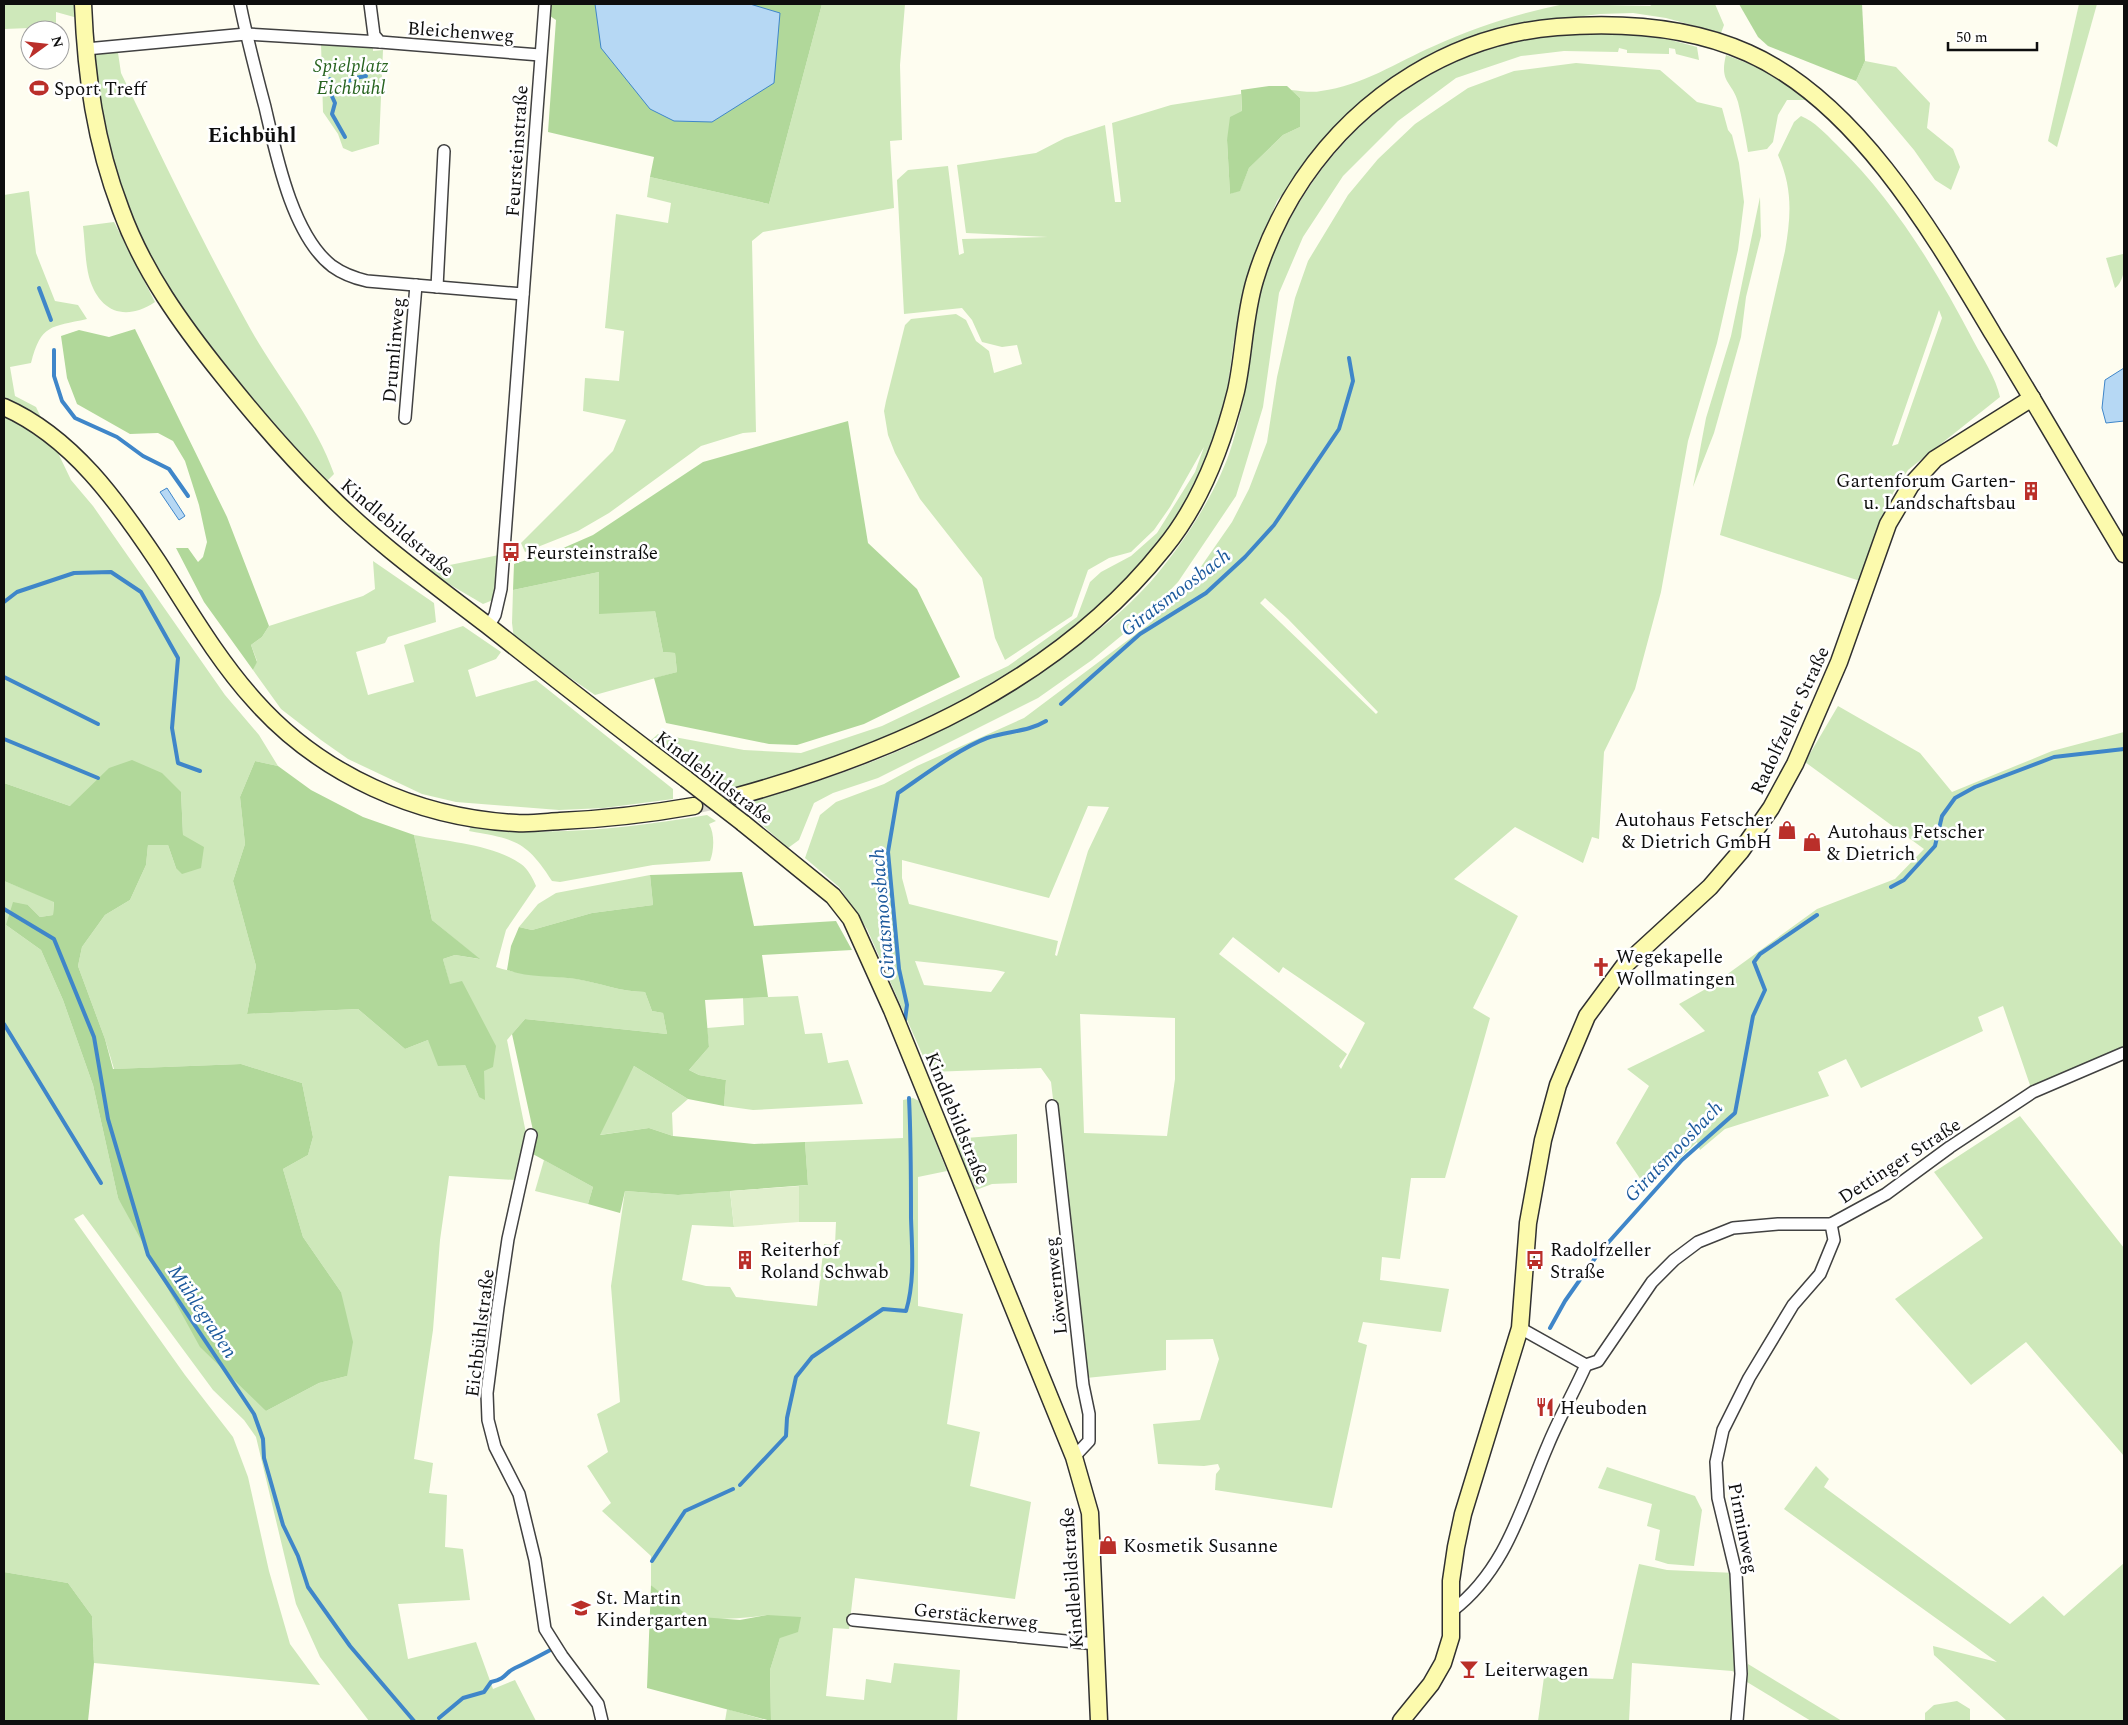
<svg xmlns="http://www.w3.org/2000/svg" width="2128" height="1725" font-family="Spectral,serif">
	<rect width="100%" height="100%" fill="#fefdf0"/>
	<g fill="#cee8ba" fill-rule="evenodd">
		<path d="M4,4H83L84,17H74L56,12V27L4,29Z"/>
		<path d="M822,4H905L900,65L902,140L890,141L894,208L763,232L752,241L756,432L743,433L701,446L609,513L578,531L525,552L521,543L613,451L626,420L583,411L585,378L619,381L624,331L605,328L616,214L668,223L671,203L647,197L650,177L769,204Z"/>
		<path d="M1564,4L1650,6L1653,4H1715L1724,25L1721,33L1666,18L1633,13L1600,14L1509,25L1433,54L1368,96L1338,123L1277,201L1246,280L1234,340L1224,414L1188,508L1151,557L1061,642L957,706L869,748L758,784L728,791L650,741L658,734L744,750L801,753L882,726L1008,666L1077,617L1090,582L1101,572L1131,556L1157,533L1195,472L1204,447L1170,507L1154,530L1131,552L1109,558L1088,570L1072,616L1005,660L995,638L982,578L920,499L895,453L888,435L884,411L886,401L905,325L911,319L956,314L966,320L976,341L989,351L994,373L1022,364L1017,345L1002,347L982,342L972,320L962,308L904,314L897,180L908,170L948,166L959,255L964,253L962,239L1048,237L966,233L957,165L1036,153L1065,138L1105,125L1115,202H1121L1112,123L1171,105L1241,94L1242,112L1227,140L1230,194L1240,190L1249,168L1283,135L1300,127V98L1291,90C1301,91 1312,93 1321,91C1362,86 1397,62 1434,46C1476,27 1520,13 1564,4Z"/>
		<path d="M2079,4H2097L2057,147L2048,141Z"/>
		<path d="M1603,32L1644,33L1697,47L1699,60L1676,54L1675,49L1669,48V54L1627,53V50L1619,48L1618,52L1564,51L1521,56L1456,78L1398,121L1343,176L1303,237L1279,293L1263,407L1236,496L1178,582L1144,617L1092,660L1038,698L878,778L833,793L814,803L799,840L788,848L740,805C798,788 857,770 912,745C961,722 1009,693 1053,663C1093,636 1132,606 1162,568C1188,536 1215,493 1229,454C1240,423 1245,389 1251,356C1254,334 1254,309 1261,288C1291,193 1355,111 1445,67C1467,56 1490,45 1515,40C1544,34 1573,34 1603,32Z"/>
		<path d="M321,43L373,47V51L383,50L379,144L352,152L343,148L338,134L323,112Z"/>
		<path d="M117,46L121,73C163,160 204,246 251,330C278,378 316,422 334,474L325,483L270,433L167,299L107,169L86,49Z"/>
		<path d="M1726,55L1773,73L1808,100H1787L1778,115L1773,142L1767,149L1748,152C1745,135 1742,118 1738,102C1732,81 1719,83 1726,55Z"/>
		<path d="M1865,61L1896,67L1930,103L1927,128L1953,149L1960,167L1951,190L1935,180L1914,150L1856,81Z"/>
		<path d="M1576,63L1660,70L1697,102L1722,108L1728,130L1732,135L1739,163L1744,202L1738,250L1717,343L1688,441L1661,592L1635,689L1604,752L1599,839L1592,837L1583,863L1515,827L1454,879L1518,916L1473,1008L1490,1018L1445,1178H1411L1400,1259L1382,1257L1380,1280L1449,1289L1441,1332L1363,1322L1358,1342L1367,1345L1332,1508L1215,1490L1216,1474L1220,1469L1218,1464L1204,1466L1158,1464L1153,1424L1200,1420L1219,1359L1213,1339L1166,1340V1370L1086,1378L1051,1082L1041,1068L930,1072L867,929L839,887L805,858L820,815L836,802L884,784L917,766L1024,718L1148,625L1189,584L1232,522L1249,489L1267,442L1277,377L1295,298L1308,261L1348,195L1378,159L1415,124L1468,88L1514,71ZM1265,598L1288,619L1378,712L1376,714L1260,603ZM1088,806L1109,807L1088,851L1057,956L1055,955L1058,941L909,904L902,878V860L1049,898ZM1233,937L1279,973L1283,967L1365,1023L1341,1069L1339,1066L1347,1054L1219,954ZM915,961L996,970L1005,972L991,992L924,985ZM1080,1014L1175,1018V1079L1167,1136L1084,1133Z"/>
		<path d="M1801,116C1815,122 1825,133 1836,144C1894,200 1937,271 1974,342C1983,359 1996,378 2000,397L1908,470L1893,493L1860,581L1720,535L1785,251C1791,216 1793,189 1778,155L1794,122ZM1939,310L1942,318L1898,444L1892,446Z"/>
		<path d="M29,191L36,253L55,301L78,305L87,319C51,327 41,324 31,363L10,367L15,396L36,407L71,480L93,506L225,695L259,735L278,766L255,761L240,797L245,844L233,881L256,966L247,1014L358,1009L405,1049L428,1040L465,1065L479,1097L443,959L455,955L479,959L432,920L414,835C448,842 492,844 521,864C528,869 533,879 536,886L506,930L496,967C523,976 549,975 577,979C600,983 621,992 645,992L652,1011L663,1013L667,1034L525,1019L507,1040L527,1138L522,1147L515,1180L449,1176L440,1240L433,1330L414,1459L433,1463L429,1493L447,1495L445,1547L463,1549L470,1600L398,1604L408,1659L476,1642L493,1689L515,1680L536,1721H369L320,1657L296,1604L256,1437L244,1420L213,1390L83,1214L74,1219L185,1375L233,1437L248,1477L269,1571L290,1644L320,1685L94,1663L92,1616L68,1583L4,1572V881L54,901L53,915L40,917L28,905L6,925L41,950L63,1000L93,1085L118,1198L266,1411L319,1383L347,1376L341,1292L303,1237L283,1169L308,1155L313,1137L302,1083L241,1064L114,1069L105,1039L78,966L82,947L105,915L130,900L146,865L148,845H168L176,868L183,835L181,792L70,806L4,783V195Z"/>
		<path d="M1760,197L1761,236L1746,297L1741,337L1714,433L1693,487L1706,418L1731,336Z"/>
		<path d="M114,222L155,302C125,322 99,312 89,277C85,261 85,242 83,226Z"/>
		<path d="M2123,254C2126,264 2124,282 2115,288L2106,258Z"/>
		<path d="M499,555L498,583L493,600L483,604L425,570Z"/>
		<path d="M373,561L434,603L436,622L388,637L385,643L356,652L368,695L414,682L404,645L463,626L501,652L496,659L468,670L476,697L536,680L673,789V799L604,808L559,810L456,802L422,794L348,759L321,740L281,709L253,670L257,661L251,645L262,637L269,626L363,596L375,589Z"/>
		<path d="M599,572L655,611L663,652L675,653L677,672L595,695L514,639L512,623L513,590Z"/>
		<path d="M1838,706L1920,753L1952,792L2052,751L2124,732V1049L2031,1088L2003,1006L1978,1017L1983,1031L1861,1088L1846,1059L1818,1072L1829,1096L1725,1129L1700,1150L1697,1142L1647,1189L1616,1143L1649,1086L1627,1069L1705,1031L1679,1004L1711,986L1817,909L1895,879L1924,849L1805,762Z"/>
		<path d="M707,815L716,821L709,824C715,834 714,851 710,861L653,865L560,882L552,881C526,840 514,839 469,831L471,826C550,838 629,828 707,815Z"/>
		<path d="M650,875L653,905L592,913L532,930L519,927L538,904L556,893Z"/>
		<path d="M798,996L805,1034L822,1033L828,1063L848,1060L863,1104L753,1110L724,1106L726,1080L699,1075L689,1070L709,1047L707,1028L744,1025L743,998Z"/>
		<path d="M634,1066L688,1099L672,1113L673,1136L649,1128L599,1135Z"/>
		<path d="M913,1098L919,1101L947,1171L918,1177V1306L963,1314L947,1424L980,1432L970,1486L1031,1502L1015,1599L855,1578L849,1629L833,1628L826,1696L864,1700L866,1679L891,1683L894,1663L960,1670L957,1721H771L770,1670L780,1638L767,1615C751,1618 701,1622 687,1615C673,1608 661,1595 651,1585V1556L602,1511L611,1503L587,1466L608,1452L597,1414L620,1402L611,1286L625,1191L678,1195L730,1191L734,1227L692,1225L682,1280L706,1286L730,1287L736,1297L817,1306L824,1244L835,1245L836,1222H799V1186L808,1185L805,1142L903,1138V1100Z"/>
		<path d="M2020,1116L2124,1248V1456L2026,1342L1971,1385L1895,1299L1983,1238L1934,1172Z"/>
		<path d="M1017,1134V1183L992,1184L976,1190L953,1139Z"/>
		<path d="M544,1160L593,1187L588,1204L535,1191Z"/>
		<path d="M1816,1466L1829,1479L1824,1487L2010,1624L2043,1596L2064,1616L2124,1563V1721H2007L1934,1655L1933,1646L1997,1662L1784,1509Z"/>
		<path d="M1607,1467L1695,1496L1702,1510L1694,1566L1668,1564L1655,1560L1660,1530L1647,1526L1652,1504L1598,1488Z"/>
		<path d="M1639,1564L1667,1570L1736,1573L1741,1674L1732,1671L1632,1663L1629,1721H1538L1544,1677L1613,1679Z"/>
		<path d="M1748,1664L1842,1721H1811L1747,1682Z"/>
		<path d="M1957,1701L1970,1709V1721H1925V1713L1934,1705Z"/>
		<path d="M727,1709L768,1721H725Z"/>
	</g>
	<g fill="#b1d89a">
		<path d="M545,4H822L769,204L650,177L654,157L548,132L556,20L544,12Z"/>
		<path d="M1739,4H1862L1865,61L1856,81L1768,46L1758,37Z"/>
		<path d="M1269,86H1287L1300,98V127L1283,135L1249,168L1240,191L1230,194L1227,140L1230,117L1242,111L1241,90Z"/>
		<path d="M135,329L227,517L269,626L262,637L251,645L257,662L253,670L204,602L176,548H188L198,562L203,557L207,542L199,505L185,461L173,441L158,433L130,434L77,404L67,378L61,336L79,330L109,337Z"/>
		<path d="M848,421L868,543L917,589L960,677L864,724L797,745L769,744L666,723L654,678L677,672L675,653L663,652L655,611L599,614V572L513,590L514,564L561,549L593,535L703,462Z"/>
		<path d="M132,760L162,773L181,792L183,835L204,847L201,868L182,874L176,868L168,845H148L146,865L130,900L105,915L82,947L78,966L105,1039L113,1069L241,1064L302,1083L313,1137L308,1155L283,1169L303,1237L341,1292L353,1342L347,1376L319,1383L266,1411L200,1347L118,1198L93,1085L63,1000L41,950L6,925L13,902L28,905L40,917L53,915L54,902L4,881V783L70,806L109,768Z"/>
		<path d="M255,761L278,766L311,790L363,817L414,835L432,920L480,959L455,955L443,959L450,984L462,981L496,1046L493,1067L484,1071L485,1100L479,1097L465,1065L438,1066L428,1040L405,1049L358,1009L247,1014L256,966L233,881L245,844L240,797Z"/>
		<path d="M742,872L754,926L836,921L852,950L762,955L768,997L705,1000L709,1047L689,1070L699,1075L726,1080L724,1106L688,1099L634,1066L600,1135L649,1128L673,1136L754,1144L805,1142L808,1185L678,1195L625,1191L620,1213L588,1204L593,1187L531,1153L534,1135L512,1034L525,1019L667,1034L663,1013L652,1011L645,992C621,992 600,983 576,979C553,976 529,978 507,970L511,946L519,927L532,930L592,913L653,905L650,875Z"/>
		<path d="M4,1572L68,1583L92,1616L94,1663L88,1721H4Z"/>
		<path d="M651,1585L688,1616L740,1620L767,1615L801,1617L798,1632L780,1638L770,1670L771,1721L647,1688Z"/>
	</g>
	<path fill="#e0efcc" d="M799,1186V1222L734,1227L730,1191Z"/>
	<g fill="#b6d8f4" stroke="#3f86c9">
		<path d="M595,4H750L780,13L774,83L712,122L674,121L650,109L601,48Z"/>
		<path d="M2124,368V421L2106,423L2102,408L2105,380Z"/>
		<path d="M167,488L185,516L179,520L160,492Z"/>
	</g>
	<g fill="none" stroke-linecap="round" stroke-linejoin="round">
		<g stroke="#3f86c9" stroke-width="4">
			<path d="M330,79L332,90L330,92L335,103L332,114L345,137"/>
			<path d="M347,82L355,78L366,76"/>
			<path d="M39,288L51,320"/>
			<path d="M54,350V376L62,401L75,418L117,437L143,456L169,469L188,496"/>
			<path d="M4,602L17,592L74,573L111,572L141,592L178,658L172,728L178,763L200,771"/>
			<path d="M4,677L98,724"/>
			<path d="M1061,704L1140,634L1206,593L1245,557L1274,525L1339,429L1353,381L1349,358"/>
			<path d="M4,739L98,778"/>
			<path d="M1891,887L1904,880L1935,846L1942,816L1955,798L1975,787L2054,757L2124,749"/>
			<path d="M4,909L54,939L94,1037L108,1119L148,1255L254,1414L263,1439L264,1458L283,1525L298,1556L308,1587L350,1646L414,1721"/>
			<path d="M905,1020L907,1005L899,969L888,852L898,793C923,776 960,748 987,738C1007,731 1028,732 1046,721"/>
			<path d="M4,1024L101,1183"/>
			<path d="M1550,1328L1565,1301L1598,1254L1682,1160L1735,1113L1753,1016L1765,990L1754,962L1760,954L1817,915"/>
			<path d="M740,1485L786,1436L787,1418L796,1377L812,1357L883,1309L906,1311C915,1281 912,1249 911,1218C911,1178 911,1138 909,1098"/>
			<path d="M652,1561L685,1511L733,1489"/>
			<path d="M439,1718L463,1698L484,1692L491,1682C508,1678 504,1673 515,1668C528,1662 539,1656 552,1649"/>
		</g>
		<path stroke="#dad9ce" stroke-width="16" stroke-dasharray="16 8" stroke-linecap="butt" d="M694,806L738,796"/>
		<g stroke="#414141" stroke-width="14">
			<g id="minor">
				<path d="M240,4C247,39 256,73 265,107C276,154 292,235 332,266C343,274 354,278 367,281L523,294"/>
				<path d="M370,4L374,35L380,42L540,55"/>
				<path d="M86,49L246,34L380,42"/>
				<path d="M437,287L444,151"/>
				<path d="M405,418L416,285"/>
				<path d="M488,627L495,615L501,589L545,4"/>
				<path d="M1052,1106L1083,1385L1089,1414V1441L1074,1457"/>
				<path d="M531,1135L508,1239L498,1307L487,1393L488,1420L495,1447L519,1494L535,1560L545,1629L562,1656L598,1704L602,1721"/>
				<path d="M1520,1328L1586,1365L1598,1361L1652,1282L1674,1260L1698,1242L1733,1228L1778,1224H1831L1886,1194L1950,1147L2033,1092L2124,1053"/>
				<path d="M1452,1611C1507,1569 1522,1505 1548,1445C1559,1418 1574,1392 1586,1365"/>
				<path d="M853,1620L1096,1644"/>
				<path d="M1737,1721L1741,1674L1736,1573L1718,1498L1716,1462L1723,1430L1749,1378L1793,1305L1820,1274L1834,1240L1831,1224"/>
			</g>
		</g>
		<g stroke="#303030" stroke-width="19">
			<g id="secondary">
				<path d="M83,4C86,76 95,142 121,210C143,271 182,325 223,376C255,416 288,455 325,491C374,541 431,582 487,625C553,677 619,729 686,779"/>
				<path d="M4,407C72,437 118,502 158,562C189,610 217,659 255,701C321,775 418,818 516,823C530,824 545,822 560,821C605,819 649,814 694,806"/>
				<path d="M738,796C899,751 1058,681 1164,548C1201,503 1222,447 1236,391C1244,355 1244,316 1255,280C1266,244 1282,210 1303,179C1361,94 1454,35 1557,27C1622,22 1688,26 1748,53C1858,102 1934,235 1993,334C2038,407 2080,481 2124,554"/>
				<path d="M743,823L833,896L851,919L892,1010L1074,1457L1090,1513L1099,1721"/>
				<path d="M1401,1721L1431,1684L1443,1663L1451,1637V1581L1456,1547L1463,1514L1520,1328L1528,1223L1543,1140L1558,1085L1587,1016L1624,966L1710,887L1741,851L1771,808L1795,764L1839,662L1888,524L1911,485L1935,459L2032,398"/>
			</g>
		</g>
		<use href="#minor" stroke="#fff" stroke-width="11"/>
		<use href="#secondary" stroke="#fcfaad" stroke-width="16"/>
		<g stroke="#303030" stroke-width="19" stroke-linecap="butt">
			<path id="secondary-bridge" d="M686,779L743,823"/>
		</g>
		<use href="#secondary-bridge" stroke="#fcfaad" stroke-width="16"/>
	</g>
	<defs>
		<g id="stadium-bare" transform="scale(1.5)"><path d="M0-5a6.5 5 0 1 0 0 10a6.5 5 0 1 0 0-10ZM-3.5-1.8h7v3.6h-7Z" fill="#ba2f2a" stroke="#fff" stroke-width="2.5" paint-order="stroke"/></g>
		<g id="building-bare" transform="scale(1.5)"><path d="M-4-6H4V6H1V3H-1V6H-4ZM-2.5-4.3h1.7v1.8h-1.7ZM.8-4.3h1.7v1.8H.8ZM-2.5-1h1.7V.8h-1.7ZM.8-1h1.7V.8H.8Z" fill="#ba2f2a" stroke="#fff" stroke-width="2.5" paint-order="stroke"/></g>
		<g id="bus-bare" transform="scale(1.5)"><path d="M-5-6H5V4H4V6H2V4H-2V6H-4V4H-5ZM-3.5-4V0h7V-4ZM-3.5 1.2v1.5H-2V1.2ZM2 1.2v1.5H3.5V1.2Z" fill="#ba2f2a" stroke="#fff" stroke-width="2.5" paint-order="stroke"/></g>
		<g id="shop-bare" transform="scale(1.5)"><path d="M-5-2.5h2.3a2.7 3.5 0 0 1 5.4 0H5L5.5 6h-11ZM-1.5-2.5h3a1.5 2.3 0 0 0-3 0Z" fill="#ba2f2a" stroke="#fff" stroke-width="2.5" paint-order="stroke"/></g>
		<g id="church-bare" transform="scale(1.5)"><path d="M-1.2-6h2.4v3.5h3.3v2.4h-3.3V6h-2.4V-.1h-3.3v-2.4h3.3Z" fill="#ba2f2a" stroke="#fff" stroke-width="2.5" paint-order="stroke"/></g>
		<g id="restaurant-bare" transform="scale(1.5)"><path d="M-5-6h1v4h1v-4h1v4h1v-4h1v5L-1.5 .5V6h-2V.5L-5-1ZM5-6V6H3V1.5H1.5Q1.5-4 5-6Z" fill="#ba2f2a" stroke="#fff" stroke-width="2.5" paint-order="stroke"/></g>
		<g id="school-bare" transform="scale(1.5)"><path d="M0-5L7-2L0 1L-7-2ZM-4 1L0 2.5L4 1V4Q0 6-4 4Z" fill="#ba2f2a" stroke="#fff" stroke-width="2.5" paint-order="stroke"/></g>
		<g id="bar-bare" transform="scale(1.5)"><path d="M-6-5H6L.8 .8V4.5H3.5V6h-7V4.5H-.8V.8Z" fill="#ba2f2a" stroke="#fff" stroke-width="2.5" paint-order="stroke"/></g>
	</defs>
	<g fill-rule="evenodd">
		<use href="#stadium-bare" x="39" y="88"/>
		<use href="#building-bare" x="2031" y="491"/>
		<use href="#bus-bare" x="511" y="552"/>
		<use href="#shop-bare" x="1787" y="830"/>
		<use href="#shop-bare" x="1812" y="842"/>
		<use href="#church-bare" x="1601" y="967"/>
		<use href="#building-bare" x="745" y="1260"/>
		<use href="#bus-bare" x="1535" y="1260"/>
		<use href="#restaurant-bare" x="1545" y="1407"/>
		<use href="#shop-bare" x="1108" y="1545"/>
		<use href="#school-bare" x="581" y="1608"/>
		<use href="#bar-bare" x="1469" y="1669"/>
	</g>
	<g text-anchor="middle" stroke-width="5" stroke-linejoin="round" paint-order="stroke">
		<g font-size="19" fill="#0e0e0e" stroke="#fff">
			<text transform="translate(461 31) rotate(4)" y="7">Bleichenweg</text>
			<text transform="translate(516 151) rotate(-86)" y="7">Feursteinstraße</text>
			<text transform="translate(393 350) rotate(-85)" y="7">Drumlinweg</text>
			<text transform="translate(398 527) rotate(40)" y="7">Kindlebildstraße</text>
			<text transform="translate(1789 720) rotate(-65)" y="7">Radolfzeller Straße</text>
			<text transform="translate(715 777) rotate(37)" y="7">Kindlebildstraße</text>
			<text transform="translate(958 1118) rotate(68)" y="7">Kindlebildstraße</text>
			<text transform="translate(1899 1160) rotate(-33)" y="7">Dettinger Straße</text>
			<text transform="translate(1055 1286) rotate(-96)" y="7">Löwernweg</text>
			<text transform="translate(479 1333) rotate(-83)" y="7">Eichbühlstraße</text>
			<text transform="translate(1744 1528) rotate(79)" y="7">Pirminweg</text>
			<text transform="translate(1071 1578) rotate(-94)" y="7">Kindlebildstraße</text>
			<text transform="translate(976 1615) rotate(6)" y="7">Gerstäckerweg</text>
		</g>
		<g font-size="19" font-style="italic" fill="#286420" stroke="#fff">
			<text x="351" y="72">Spielplatz<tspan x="351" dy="22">Eichbühl</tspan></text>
		</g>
		<g font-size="19" fill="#0e0e0e" stroke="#fff" text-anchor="start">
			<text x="54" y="95">Sport Treff</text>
			<text x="2016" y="487" text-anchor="end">Gartenforum Garten-<tspan x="2016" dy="22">u. Landschaftsbau</tspan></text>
			<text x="526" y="559">Feursteinstraße</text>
			<text x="1772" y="826" text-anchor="end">Autohaus Fetscher<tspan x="1772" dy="22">&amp; Dietrich GmbH</tspan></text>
			<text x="1827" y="838">Autohaus Fetscher<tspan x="1827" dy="22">&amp; Dietrich</tspan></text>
			<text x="1616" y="963">Wegekapelle<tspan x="1616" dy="22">Wollmatingen</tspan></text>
			<text x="760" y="1256">Reiterhof<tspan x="760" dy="22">Roland Schwab</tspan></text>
			<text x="1550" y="1256">Radolfzeller<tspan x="1550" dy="22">Straße</tspan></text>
			<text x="1560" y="1414">Heuboden</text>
			<text x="1123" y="1552">Kosmetik Susanne</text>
			<text x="596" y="1604">St. Martin<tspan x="596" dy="22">Kindergarten</tspan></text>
			<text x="1484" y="1676">Leiterwagen</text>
		</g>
		<g font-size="20" font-style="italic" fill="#1b599c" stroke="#fff">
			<text transform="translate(1175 592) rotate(-37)" y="7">Giratsmoosbach</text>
			<text transform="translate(882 914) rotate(-95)" y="7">Giratsmoosbach</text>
			<text transform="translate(1673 1151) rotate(-46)" y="7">Giratsmoosbach</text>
			<text transform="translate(203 1311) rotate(56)" y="7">Mühlegraben</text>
		</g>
		<g font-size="21" font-weight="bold" fill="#0e0e0e" stroke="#fff">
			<text x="252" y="142">Eichbühl</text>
		</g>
	</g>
	<rect width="2128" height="1725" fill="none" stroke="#0e0e0e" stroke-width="10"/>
	<g transform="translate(45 45) rotate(75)"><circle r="24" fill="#ffffff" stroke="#9f9f9f"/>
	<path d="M0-4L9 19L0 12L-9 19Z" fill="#ba2f2a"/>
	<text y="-8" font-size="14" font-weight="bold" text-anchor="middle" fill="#0e0e0e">N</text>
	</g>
	<path d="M1948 42v8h89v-8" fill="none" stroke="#0e0e0e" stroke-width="2.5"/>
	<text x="1956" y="42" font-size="15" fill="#0e0e0e" stroke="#ffffff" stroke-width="4" paint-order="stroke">50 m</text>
</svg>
